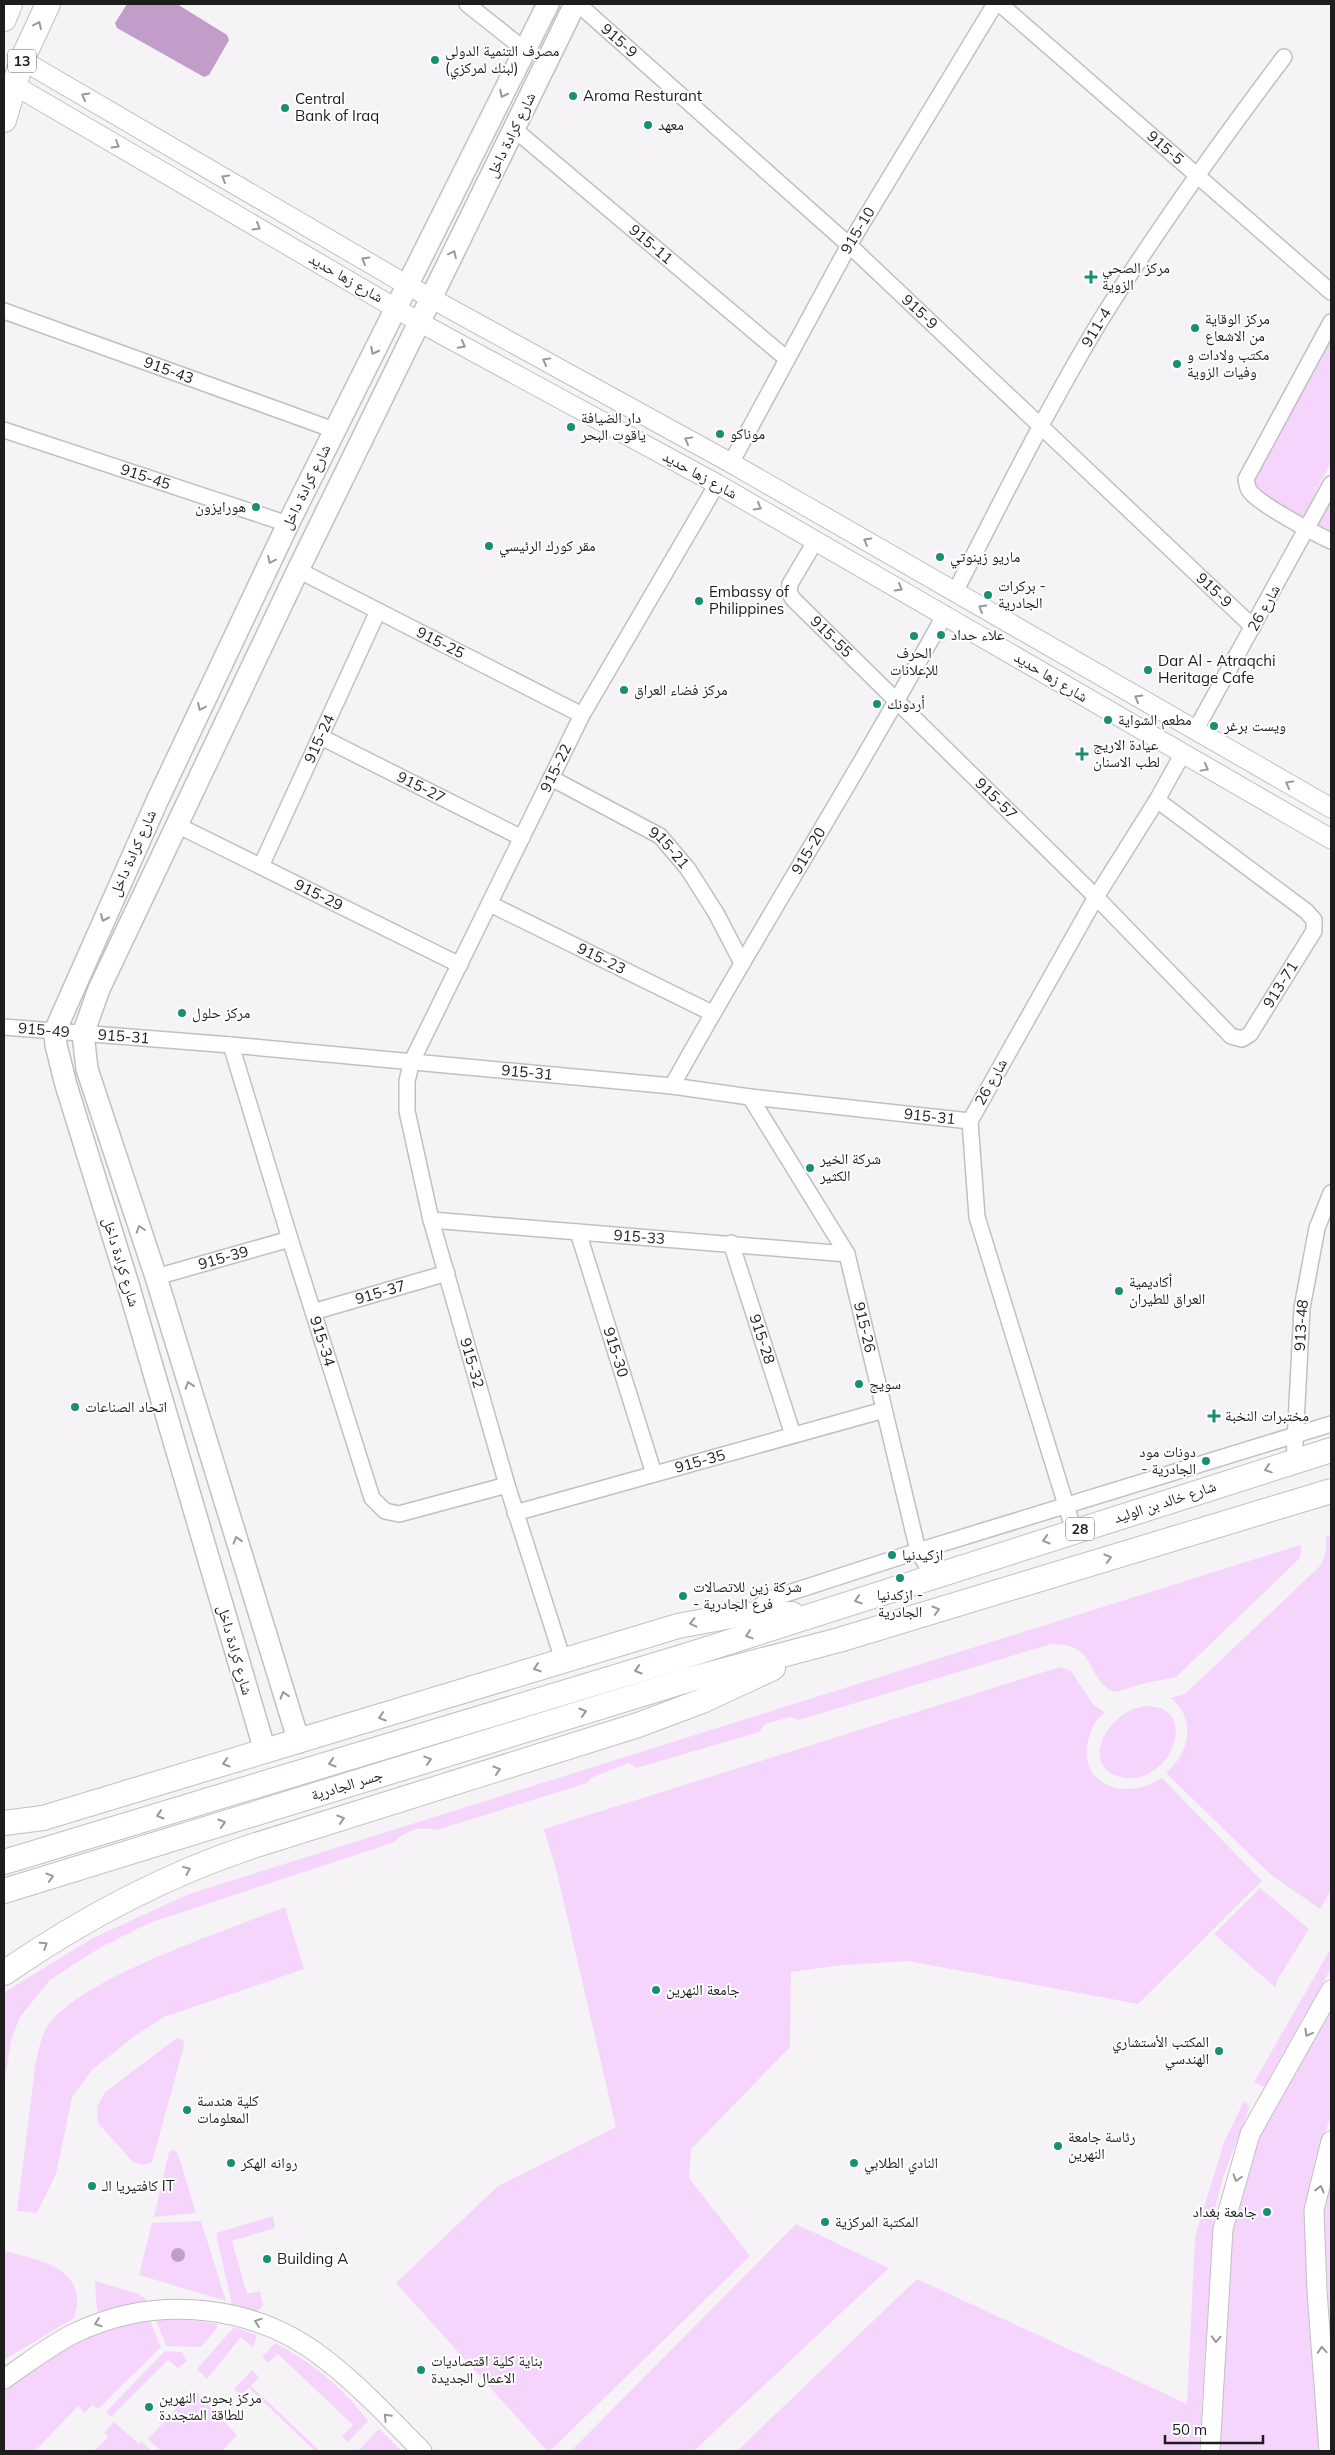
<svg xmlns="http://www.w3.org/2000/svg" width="1335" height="2455" font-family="Mulish,'Noto Naskh Arabic',sans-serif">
	<rect width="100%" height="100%" fill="#f6f3f6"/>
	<g fill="#f5d5fc">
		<path d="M1331,334V462L1304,515L1299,518C1283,509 1251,499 1254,477Z"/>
		<path d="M1331,497V531L1317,524Z"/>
		<path d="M1331,1535V1890L1320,1909L1270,1874L1166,1773C1190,1753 1197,1718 1170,1698L1185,1694L1319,1567C1326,1557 1327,1548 1326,1536Z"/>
		<path d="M1300,1545L1302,1547L1299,1559L1176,1677L1146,1683L1115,1692C1085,1681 1099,1643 1051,1644L799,1720L790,1717L765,1724L759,1732L637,1768L628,1763L591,1778L587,1783L437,1830C424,1827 413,1828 401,1836C397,1838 397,1841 392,1843L149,1923L101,1947L50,1980L20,2017L11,2040L4,2085V1995L8,1990L93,1938L189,1894Z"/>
		<path d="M1060,1667L1071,1671L1093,1704L1105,1713C1097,1718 1094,1723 1091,1731C1071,1782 1123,1804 1162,1778L1262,1881L1138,2004L908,1961L844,1965L791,1972L790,2047L691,2149L689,2178L750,2256L550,2451H547L396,2283L498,2186L616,2127L557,1873L544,1829Z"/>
		<path d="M1145,1706C1202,1705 1171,1785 1124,1778C1078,1770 1104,1712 1145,1706Z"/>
		<path d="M1260,1888L1309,1929L1278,1979L1275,1987L1214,1934Z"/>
		<path d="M285,1907L304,1969L164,2017L136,2035L92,2070L72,2098L56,2174L37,2213L17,2211L35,2067C38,2054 40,2038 47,2027C78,1978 228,1930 285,1907Z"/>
		<path d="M1331,1948V1968L1264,2087L1254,2082Z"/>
		<path d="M1331,2008V2115L1313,2171L1305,2223L1320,2451H1219L1230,2230L1256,2136Z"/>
		<path d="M177,2038L183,2040L184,2046L152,2162L143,2165L134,2163L98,2123L97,2107L105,2092Z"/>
		<path d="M1244,2101L1250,2106L1223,2177L1214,2213L1199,2451H737L917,2279L1187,2404L1195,2237L1224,2142Z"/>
		<path d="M174,2150L178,2154L196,2213L154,2217L169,2152Z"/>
		<path d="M1331,2180V2353L1323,2210Z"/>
		<path d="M273,2216L275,2228L232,2241L247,2294L260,2291L263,2306L256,2312L232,2305L216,2233Z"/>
		<path d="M201,2221L226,2301L139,2275L152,2223Z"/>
		<path d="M796,2224L889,2268L694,2451H571Z"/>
		<path d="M6,2251C40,2261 90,2268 74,2318L4,2360V2252Z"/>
		<path d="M95,2281L139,2294L147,2300L145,2303L97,2312Z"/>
		<path d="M149,2319L161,2347L98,2409L92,2405L85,2413L78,2406L35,2451H4V2389L57,2351L110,2327Z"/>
		<path d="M184,2319L218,2324L216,2329L201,2347L166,2346L156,2320Z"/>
		<path d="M234,2327L257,2335L253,2348L241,2337L207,2379L197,2369Z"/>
		<path d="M275,2343C311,2361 344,2389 368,2421L348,2442L342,2436L353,2425L278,2354L268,2363L262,2357Z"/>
		<path d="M165,2351L182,2352L187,2361L178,2368L168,2360L111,2417L106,2412Z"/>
		<path d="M252,2370L259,2377L251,2386L320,2451H315L249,2388L241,2396L234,2389Z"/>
		<path d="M194,2390L237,2435L222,2451H161L148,2439Z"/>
		<path d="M114,2422L139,2444L142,2442L151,2450L94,2451L108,2437L104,2433Z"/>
		<path d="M379,2429L402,2451H358Z"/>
	</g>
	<g fill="#c39dca">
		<path d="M127,4H177L227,35L229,40L209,75L204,77L117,28L115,23Z"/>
		<circle cx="178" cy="2255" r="7"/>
	</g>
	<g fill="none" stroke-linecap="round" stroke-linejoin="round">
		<g stroke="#c2bfc2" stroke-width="18">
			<g id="minor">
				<path d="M467,4L525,50"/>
				<path id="s1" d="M578,4L849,245L1253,627"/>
				<path id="s2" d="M1000,4L1331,292"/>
				<path id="s3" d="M514,129L787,359"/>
				<path id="s4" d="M4,311L334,430"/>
				<path d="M1331,322L1246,479C1247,483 1247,487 1249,490C1258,504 1314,533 1331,541"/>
				<path id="s5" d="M4,430L288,524"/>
				<path id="s6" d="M731,463L849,245L995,4"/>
				<path id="s7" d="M816,540L790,584L789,592L793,599L1096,897L1231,1036L1242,1039L1250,1034L1314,931V920L1306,911L1157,800"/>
				<path id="s8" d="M298,570L582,715"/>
				<path id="s9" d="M955,592C1002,500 1048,407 1102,318C1158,228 1220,142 1284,57"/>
				<path d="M1195,731L1331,484"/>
				<path id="s10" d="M321,737L522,838"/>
				<path id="s11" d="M551,778L660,836L688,869L716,913L742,963"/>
				<path id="s12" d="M177,825L460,965"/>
				<path id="s13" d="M261,866L378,611"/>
				<path id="s14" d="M490,904L712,1013"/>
				<path id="s15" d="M4,1027L231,1045L672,1086L750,1097L970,1121"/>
				<path id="s16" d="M231,1045L290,1239L372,1498L385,1511L399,1514L507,1485"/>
				<path id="s17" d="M672,1086C760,927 858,774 945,614"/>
				<path id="s18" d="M750,1097L847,1254L918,1551L933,1576"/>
				<path id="s19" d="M431,1220L847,1254"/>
				<path id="s20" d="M578,1232L654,1474"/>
				<path id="s21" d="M731,1243L793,1435"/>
				<path id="s22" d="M156,1277L290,1239"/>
				<path id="s23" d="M313,1312L447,1273"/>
				<path id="s24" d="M1294,1461L1302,1308L1317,1228L1331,1193"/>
				<path id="s25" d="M515,1513L884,1410"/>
				<path d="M1074,1531L977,1217L970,1121L1096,897L1157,800L1182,755"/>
				<path d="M755,1615L759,1607L767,1600L918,1551L1331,1424"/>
				<path id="s26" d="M563,1660L507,1485L431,1220L407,1111V1081L412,1061L582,715L717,484"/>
			</g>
		</g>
		<g stroke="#c2bfc2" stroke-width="21">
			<g id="tertiary">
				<path d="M22,60L407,285L731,463L1331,808"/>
				<path d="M14,85L419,322L717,484L1331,839"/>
				<path d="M4,2379C28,2363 51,2344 77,2332C158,2294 256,2304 326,2360C361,2387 391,2420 422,2451"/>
				<path d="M1210,2451L1223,2229L1250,2134L1331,1990"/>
				<path d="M1329,2451L1317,2291L1314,2210L1331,2141"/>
			</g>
		</g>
		<g stroke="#c2bfc2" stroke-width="24">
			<g id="secondary">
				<path d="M299,1742L156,1277L87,1069L83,1034L99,989L298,570L575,4"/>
				<path d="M265,1751L127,1281L66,1085L56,1045L55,1031L158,799L288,524L548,4"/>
			</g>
		</g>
		<g stroke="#c2bfc2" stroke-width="26">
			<g id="primary">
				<path d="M4,19L10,4"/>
				<path d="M4,120L22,60L48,4"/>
				<path d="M4,1823L43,1818L678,1626L737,1615L792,1614"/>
				<path d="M4,1862L685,1656L1331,1450"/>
				<path d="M4,1891L691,1679L839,1640L1331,1491"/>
				<path d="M4,1973C81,1920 160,1877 250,1847L638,1725L702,1701L773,1668"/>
			</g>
		</g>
		<use href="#minor" stroke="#fff" stroke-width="15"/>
		<use href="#tertiary" stroke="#fff" stroke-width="19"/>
		<use href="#secondary" stroke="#fff" stroke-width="21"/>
		<use href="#primary" stroke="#fff" stroke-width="24"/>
	</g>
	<defs><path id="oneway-chevron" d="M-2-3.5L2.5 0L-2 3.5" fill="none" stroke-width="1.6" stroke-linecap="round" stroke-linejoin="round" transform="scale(1.25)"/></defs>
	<g stroke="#9a999a">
		<use href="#oneway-chevron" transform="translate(38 25) rotate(-65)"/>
		<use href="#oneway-chevron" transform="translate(503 94) rotate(117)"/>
		<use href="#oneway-chevron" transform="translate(85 96) rotate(-150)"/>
		<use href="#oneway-chevron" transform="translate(116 145) rotate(30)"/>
		<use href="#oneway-chevron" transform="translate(225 178) rotate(-150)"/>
		<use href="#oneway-chevron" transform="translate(257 227) rotate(30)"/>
		<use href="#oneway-chevron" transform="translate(453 254) rotate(-64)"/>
		<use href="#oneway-chevron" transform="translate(365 260) rotate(-150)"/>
		<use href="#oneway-chevron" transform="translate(462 345) rotate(28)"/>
		<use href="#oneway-chevron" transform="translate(374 351) rotate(117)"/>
		<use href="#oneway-chevron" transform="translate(546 361) rotate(-151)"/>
		<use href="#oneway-chevron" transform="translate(688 440) rotate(-151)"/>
		<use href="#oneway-chevron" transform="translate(758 507) rotate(30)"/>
		<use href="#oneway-chevron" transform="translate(867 541) rotate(-150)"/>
		<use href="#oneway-chevron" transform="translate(271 560) rotate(115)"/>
		<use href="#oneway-chevron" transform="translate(899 588) rotate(30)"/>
		<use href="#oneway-chevron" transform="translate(982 608) rotate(-150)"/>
		<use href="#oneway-chevron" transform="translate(1138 698) rotate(-150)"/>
		<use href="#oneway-chevron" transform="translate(201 707) rotate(115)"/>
		<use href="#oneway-chevron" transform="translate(1205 768) rotate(29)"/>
		<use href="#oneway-chevron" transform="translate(1289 784) rotate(-151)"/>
		<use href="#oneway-chevron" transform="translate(104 918) rotate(114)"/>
		<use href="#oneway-chevron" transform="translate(140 1229) rotate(-108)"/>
		<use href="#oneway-chevron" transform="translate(189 1385) rotate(-107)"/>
		<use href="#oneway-chevron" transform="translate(1268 1469) rotate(162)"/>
		<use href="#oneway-chevron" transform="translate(237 1540) rotate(-107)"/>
		<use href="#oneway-chevron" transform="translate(1046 1540) rotate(163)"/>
		<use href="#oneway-chevron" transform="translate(1108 1558) rotate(-17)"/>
		<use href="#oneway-chevron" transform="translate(858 1600) rotate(162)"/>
		<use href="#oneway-chevron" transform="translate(936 1610) rotate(-17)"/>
		<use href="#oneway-chevron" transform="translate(693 1623) rotate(167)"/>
		<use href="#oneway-chevron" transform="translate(749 1635) rotate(162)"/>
		<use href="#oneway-chevron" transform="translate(537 1668) rotate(162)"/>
		<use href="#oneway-chevron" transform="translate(638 1670) rotate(163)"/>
		<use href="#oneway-chevron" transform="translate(284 1695) rotate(-107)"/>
		<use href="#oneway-chevron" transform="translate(583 1712) rotate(-17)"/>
		<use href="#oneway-chevron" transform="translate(382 1717) rotate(163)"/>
		<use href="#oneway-chevron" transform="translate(428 1760) rotate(-17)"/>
		<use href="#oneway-chevron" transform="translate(226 1763) rotate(163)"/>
		<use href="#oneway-chevron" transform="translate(332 1763) rotate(163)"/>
		<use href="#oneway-chevron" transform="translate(497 1770) rotate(-17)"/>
		<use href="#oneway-chevron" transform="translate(160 1815) rotate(163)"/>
		<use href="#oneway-chevron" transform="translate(341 1819) rotate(-17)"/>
		<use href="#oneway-chevron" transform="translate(222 1823) rotate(-17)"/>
		<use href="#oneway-chevron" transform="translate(187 1870) rotate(-22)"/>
		<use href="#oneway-chevron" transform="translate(50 1877) rotate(-17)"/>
		<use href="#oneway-chevron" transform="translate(44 1945) rotate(-33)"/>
		<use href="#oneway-chevron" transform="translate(1308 2033) rotate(119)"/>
		<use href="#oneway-chevron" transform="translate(1237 2178) rotate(106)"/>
		<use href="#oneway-chevron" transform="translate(1320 2189) rotate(-76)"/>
		<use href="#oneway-chevron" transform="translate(258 2322) rotate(-161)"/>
		<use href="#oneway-chevron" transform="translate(98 2323) rotate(161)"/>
		<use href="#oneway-chevron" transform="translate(1216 2339) rotate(93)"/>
		<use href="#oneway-chevron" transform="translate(1322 2350) rotate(-94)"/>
		<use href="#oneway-chevron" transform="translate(387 2417) rotate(-135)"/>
	</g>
	<g fill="#198f72" stroke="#fff" stroke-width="2">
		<circle cx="435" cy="60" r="5"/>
		<circle cx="573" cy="96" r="5"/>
		<circle cx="285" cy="108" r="5"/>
		<circle cx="648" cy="125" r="5"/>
		<path d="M1088.5 269.5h5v5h5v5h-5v5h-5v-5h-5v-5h5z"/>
		<circle cx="1195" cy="328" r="5"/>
		<circle cx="1177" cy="364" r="5"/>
		<circle cx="571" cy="427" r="5"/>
		<circle cx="720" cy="434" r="5"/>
		<circle cx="256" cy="507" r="5"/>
		<circle cx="489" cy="546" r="5"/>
		<circle cx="940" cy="557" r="5"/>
		<circle cx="988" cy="595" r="5"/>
		<circle cx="699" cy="601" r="5"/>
		<circle cx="941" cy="635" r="5"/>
		<circle cx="914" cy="636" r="5"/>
		<circle cx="1148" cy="670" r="5"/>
		<circle cx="624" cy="690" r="5"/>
		<circle cx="877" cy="704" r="5"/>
		<circle cx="1108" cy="720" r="5"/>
		<circle cx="1214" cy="726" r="5"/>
		<path d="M1079.5 746.5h5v5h5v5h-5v5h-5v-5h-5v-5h5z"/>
		<circle cx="182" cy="1013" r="5"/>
		<circle cx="810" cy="1168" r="5"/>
		<circle cx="1119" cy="1291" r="5"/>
		<circle cx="859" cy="1384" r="5"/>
		<circle cx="75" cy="1407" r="5"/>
		<path d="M1211.5 1408.5h5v5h5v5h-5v5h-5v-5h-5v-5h5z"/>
		<circle cx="1206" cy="1461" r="5"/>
		<circle cx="892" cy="1555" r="5"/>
		<circle cx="900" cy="1578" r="5"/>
		<circle cx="683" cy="1596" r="5"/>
		<circle cx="656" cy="1990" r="5"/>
		<circle cx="1219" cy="2051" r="5"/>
		<circle cx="187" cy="2110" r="5"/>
		<circle cx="1058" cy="2146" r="5"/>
		<circle cx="231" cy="2163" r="5"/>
		<circle cx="854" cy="2163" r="5"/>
		<circle cx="92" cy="2186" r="5"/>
		<circle cx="1267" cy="2212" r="5"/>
		<circle cx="825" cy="2222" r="5"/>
		<circle cx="267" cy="2259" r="5"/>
		<circle cx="421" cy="2370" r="5"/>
		<circle cx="149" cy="2407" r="5"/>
	</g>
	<g text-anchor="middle" stroke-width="4" stroke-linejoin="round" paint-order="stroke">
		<g fill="#fff" stroke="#626162" stroke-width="1">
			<rect x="8" y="49.5" width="28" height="23" rx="4"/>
			<rect x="1066" y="1517.5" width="28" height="23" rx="4"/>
		</g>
		<g font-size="14" font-weight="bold" fill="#1e1d1e">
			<text x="22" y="66">13</text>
			<text x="1080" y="1534">28</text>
		</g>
		<g font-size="15" fill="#1e1d1e" stroke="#fff">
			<text dy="5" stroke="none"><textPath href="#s1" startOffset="55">915-9</textPath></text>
			<text transform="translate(511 135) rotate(-64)" y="5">شارع كرادة داخل</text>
			<text dy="5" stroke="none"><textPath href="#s2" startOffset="219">915-5</textPath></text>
			<text dy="5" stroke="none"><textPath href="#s6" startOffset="265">915-10</textPath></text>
			<text dy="5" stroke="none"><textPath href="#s3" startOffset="179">915-11</textPath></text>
			<text transform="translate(346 278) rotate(30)" y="5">شارع زها حديد</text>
			<text dy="5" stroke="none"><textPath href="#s1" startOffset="460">915-9</textPath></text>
			<text dy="5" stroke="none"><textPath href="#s9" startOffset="300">911-4</textPath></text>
			<text dy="5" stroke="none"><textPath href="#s4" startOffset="175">915-43</textPath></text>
			<text transform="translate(700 475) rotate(29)" y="5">شارع زها حديد</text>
			<text dy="5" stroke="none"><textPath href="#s5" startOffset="149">915-45</textPath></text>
			<text transform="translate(306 487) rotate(-64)" y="5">شارع كرادة داخل</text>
			<text dy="5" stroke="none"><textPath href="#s1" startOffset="865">915-9</textPath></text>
			<text transform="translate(1264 608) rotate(-61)" y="5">شارع 26</text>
			<text dy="5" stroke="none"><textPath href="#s7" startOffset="121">915-55</textPath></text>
			<text dy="5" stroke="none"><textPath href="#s8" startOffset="160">915-25</textPath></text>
			<text transform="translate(1051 677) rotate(31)" y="5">شارع زها حديد</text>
			<text dy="5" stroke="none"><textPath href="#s13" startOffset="140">915-24</textPath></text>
			<text dy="5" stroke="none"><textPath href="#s26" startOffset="948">915-22</textPath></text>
			<text dy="5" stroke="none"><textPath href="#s10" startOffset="112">915-27</textPath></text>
			<text dy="5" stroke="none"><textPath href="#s7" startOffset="352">915-57</textPath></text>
			<text dy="5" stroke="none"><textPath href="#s11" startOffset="138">915-21</textPath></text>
			<text dy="5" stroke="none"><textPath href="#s17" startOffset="272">915-20</textPath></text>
			<text transform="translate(133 853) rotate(-66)" y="5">شارع كرادة داخل</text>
			<text dy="5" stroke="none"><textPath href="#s12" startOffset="158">915-29</textPath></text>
			<text dy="5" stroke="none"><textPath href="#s14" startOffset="124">915-23</textPath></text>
			<text dy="5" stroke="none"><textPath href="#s7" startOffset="765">913-71</textPath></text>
			<text dy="5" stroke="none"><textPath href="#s15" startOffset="40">915-49</textPath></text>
			<text dy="5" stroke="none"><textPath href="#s15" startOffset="120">915-31</textPath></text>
			<text dy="5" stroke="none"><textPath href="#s15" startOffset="525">915-31</textPath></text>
			<text transform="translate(991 1082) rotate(-61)" y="5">شارع 26</text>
			<text dy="5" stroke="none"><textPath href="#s15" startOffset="930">915-31</textPath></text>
			<text dy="5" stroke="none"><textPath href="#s19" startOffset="209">915-33</textPath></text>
			<text dy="5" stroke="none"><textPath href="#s22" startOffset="70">915-39</textPath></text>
			<text transform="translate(121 1262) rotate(73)" y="5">شارع كرادة داخل</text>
			<text dy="5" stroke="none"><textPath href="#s23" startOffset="70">915-37</textPath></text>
			<text dy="5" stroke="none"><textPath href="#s24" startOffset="136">913-48</textPath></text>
			<text dy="5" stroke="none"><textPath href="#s18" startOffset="260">915-26</textPath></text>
			<text dy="5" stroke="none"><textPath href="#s21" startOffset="101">915-28</textPath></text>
			<text dy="5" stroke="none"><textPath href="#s16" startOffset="310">915-34</textPath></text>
			<text dy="5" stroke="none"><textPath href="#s20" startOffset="126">915-30</textPath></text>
			<text transform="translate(472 1363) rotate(74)" y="5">915-32</text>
			<text dy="5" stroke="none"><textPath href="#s25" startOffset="192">915-35</textPath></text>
			<text transform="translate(1165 1502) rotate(-18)" y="5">شارع خالد بن الوليد</text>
			<text transform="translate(235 1650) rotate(74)" y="5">شارع كرادة داخل</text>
			<text transform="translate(347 1785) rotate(-17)" y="5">جسر الجادرية</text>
		</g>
		<g font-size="15" fill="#1e1d1e" stroke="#fff" text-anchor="start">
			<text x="445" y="56">مصرف التنمية الدولي<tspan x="445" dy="17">(لبنك لمركزي)</tspan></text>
			<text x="583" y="101">Aroma Resturant</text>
			<text x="295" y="104">Central<tspan x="295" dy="17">Bank of Iraq</tspan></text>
			<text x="658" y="130">معهد</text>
			<text x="1102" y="273">مركز الصحي<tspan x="1102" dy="17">الزوية</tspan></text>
			<text x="1205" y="324">مركز الوقاية<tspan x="1205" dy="17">من الاشعاع</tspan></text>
			<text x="1187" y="360">مكتب ولادات و<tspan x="1187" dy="17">وفيات الزوية</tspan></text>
			<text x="581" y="423">دار الضيافة<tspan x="581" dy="17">ياقوت البحر</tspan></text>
			<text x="730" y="439">موناكو</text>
			<text x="246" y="512" text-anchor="end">هورايزون</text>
			<text x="499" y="551">مقر كورك الرئيسي</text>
			<text x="950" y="562">ماريو زينوتي</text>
			<text x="998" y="591">بركرات -<tspan x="998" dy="17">الجادرية</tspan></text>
			<text x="709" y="597">Embassy of<tspan x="709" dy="17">Philippines</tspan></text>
			<text x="951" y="640">علاء حداد</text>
			<text x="914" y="658" text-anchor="middle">الحرف<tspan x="914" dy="17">للإعلانات</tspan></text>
			<text x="1158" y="666">Dar Al - Atraqchi<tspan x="1158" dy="17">Heritage Cafe</tspan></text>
			<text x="634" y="695">مركز فضاء العراق</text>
			<text x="887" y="709">أردونك</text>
			<text x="1118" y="725">مطعم الشواية</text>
			<text x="1224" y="731">ويست برغر</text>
			<text x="1093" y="750">عيادة الاريج<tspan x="1093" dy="17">لطب الاسنان</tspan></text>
			<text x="192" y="1018">مركز حلول</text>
			<text x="820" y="1164">شركة الخير<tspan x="820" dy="17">الكثير</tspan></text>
			<text x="1129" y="1287">أكاديمية<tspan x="1129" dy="17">العراق للطيران</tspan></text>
			<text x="869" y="1389">سويج</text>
			<text x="85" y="1412">اتحاد الصناعات</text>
			<text x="1225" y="1421">مختبرات النخبة</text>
			<text x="1196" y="1457" text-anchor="end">دونات مود<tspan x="1196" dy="17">- الجادرية</tspan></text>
			<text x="902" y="1560">ازكيدنيا</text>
			<text x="693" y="1592">شركة زين للاتصالات<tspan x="693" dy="17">- فرع الجادرية</tspan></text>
			<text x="900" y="1600" text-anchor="middle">ازكدنيا -<tspan x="900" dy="17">الجادرية</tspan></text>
			<text x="666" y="1995">جامعة النهرين</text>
			<text x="1209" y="2047" text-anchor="end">المكتب الأستشاري<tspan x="1209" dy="17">الهندسي</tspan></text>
			<text x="197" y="2106">كلية هندسة<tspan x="197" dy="17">المعلومات</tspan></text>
			<text x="1068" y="2142">رئاسة جامعة<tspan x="1068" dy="17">النهرين</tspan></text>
			<text x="241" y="2168">روانه الهكر</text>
			<text x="864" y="2168">النادي الطلابي</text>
			<text x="102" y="2191">كافتيريا الـ IT</text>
			<text x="1257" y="2217" text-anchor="end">جامعة بغداد</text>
			<text x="835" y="2227">المكتبة المركزية</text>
			<text x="277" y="2264">Building A</text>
			<text x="431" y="2366">بناية كلية اقتصاديات<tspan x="431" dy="17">الاعمال الجديدة</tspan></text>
			<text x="159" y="2403">مركز بحوث النهرين<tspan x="159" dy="17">للطاقة المتجددة</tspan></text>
		</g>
	</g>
	<rect width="1335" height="2455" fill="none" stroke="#1e1d1e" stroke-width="10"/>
	<path d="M1165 2435v8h98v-8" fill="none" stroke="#1e1d1e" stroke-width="2.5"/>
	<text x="1172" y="2435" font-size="15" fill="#1e1d1e" stroke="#ffffff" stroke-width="4" paint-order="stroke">50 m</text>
</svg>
